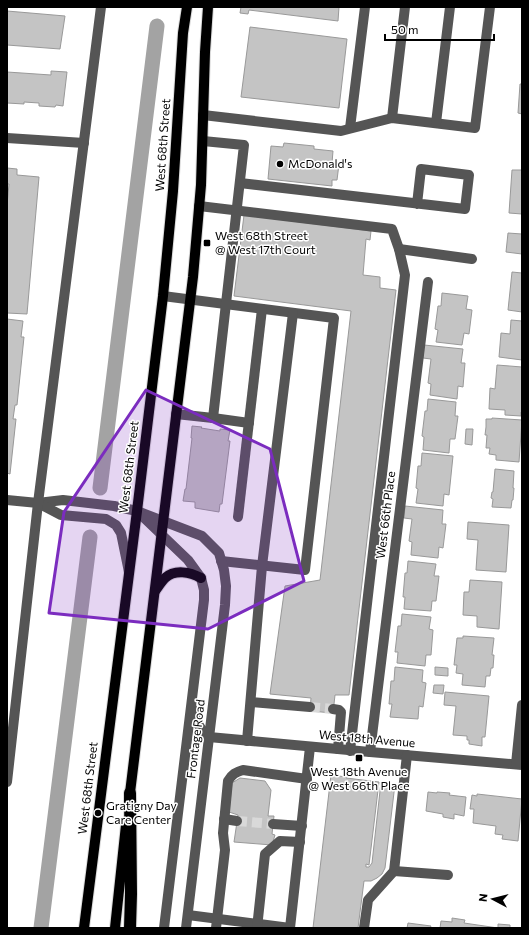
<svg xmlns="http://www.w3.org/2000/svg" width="529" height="935" font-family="Commissioner,sans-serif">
	<rect width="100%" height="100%" fill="#fff"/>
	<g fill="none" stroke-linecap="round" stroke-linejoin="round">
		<g stroke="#a3a3a3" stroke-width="15">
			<path d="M100,488L157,26"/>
			<path d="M41,928L90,537"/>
		</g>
	</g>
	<g fill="#c4c4c4" stroke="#999">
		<path d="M241,7H339L338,21L249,10L248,14L240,13Z"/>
		<path d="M7,11L65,16L60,49L7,45Z"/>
		<path d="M250,27L347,39L339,108L241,97Z"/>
		<path d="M51,71L67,72L63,106L56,105L55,107L39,106V103L24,102V104L7,103V72L51,75Z"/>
		<path d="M520,84H522V114L518,113Z"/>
		<path d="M284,143L314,146V149L333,151L332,163L339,164L337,180H332V186L268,179L271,146L283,147Z"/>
		<path d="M7,168L17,169V175L39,177L27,314L7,313V205L9,184H7Z"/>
		<path d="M512,170H522V214L509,213Z"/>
		<path d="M244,215L371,231L370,240L366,239L363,275L380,277V288L396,290L349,695H335L333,713L310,711L311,698L270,694L285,586L320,580L351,311L234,296Z"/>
		<path d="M508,233L522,234V254L506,252Z"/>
		<path d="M512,272L522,273V312L508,310Z"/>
		<path d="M442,293L468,296L466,309L472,310L469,334L464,333L462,345L436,342L438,330L435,329L438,306H441Z"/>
		<path d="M7,319L23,321L21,337H24L17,405H15L13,419H16L10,474L7,473Z"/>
		<path d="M511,320L522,321V360L499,357L501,333L510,334Z"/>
		<path d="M424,345L463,349L461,363H465L463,387L458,386L457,399L430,395L431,384L428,383L431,359L423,358Z"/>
		<path d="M497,365L522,367V412H521V416L505,415V410L489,409L490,388L495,389Z"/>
		<path d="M428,399L456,402L455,416H458L455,439H450L449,453L423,450L424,437L422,436L425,411H427Z"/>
		<path d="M492,418L522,420L519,462L496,460V455L489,454L490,448H486L487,435H485L486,427V419H492Z"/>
		<path d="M192,426L202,427L201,428L220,431V429L230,430L228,441H230L222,504H220L219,512L195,508V502L183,501L185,489H186L192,438H191Z"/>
		<path d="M466,429H473L472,445L465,444Z"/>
		<path d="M422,453L453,456L449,495L444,494L443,506L416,503L418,489L416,488L418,466H421Z"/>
		<path d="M495,469L514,471L513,488H514L513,500H512L511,508L492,507L493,499L491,498L492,492H493Z"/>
		<path d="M405,506L443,510L442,524H446L443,548L439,547L438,558L411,555L412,542L409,541L412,519L404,518Z"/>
		<path d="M468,522L509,525L506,572L476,570L478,540L467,539Z"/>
		<path d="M408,561L436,564L434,576H439L436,601H432L431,611L404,609L405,597H403L405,573H407Z"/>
		<path d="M470,580L502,582L499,629L477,627V616L463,615L464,592H469Z"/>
		<path d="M402,614L431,617L429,629L433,630L431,655H426L425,666L397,663L398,652H395L398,626H401Z"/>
		<path d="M463,636L494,638L492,655H494L493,668H491L490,676H486L485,687L462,685L463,674L456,673L457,665H454L457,638H463Z"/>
		<path d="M395,667L423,670L422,682L426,683L423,707L419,706L418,719L390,717L392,704H389L391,681H394Z"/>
		<path d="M435,667L448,668V676L435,675Z"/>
		<path d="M434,685H444L443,694L433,693Z"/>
		<path d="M445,692L489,696L485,737H482V746L469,744V740H467V736L453,735L456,706L444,705Z"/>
		<path d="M331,775L346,777V778L379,782L369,865L366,864V867H369L372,863L381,782L395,784L385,868L382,874L377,878L371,881H364L358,928H313Z"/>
		<path d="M240,778L265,781L271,790L268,816H274L272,834L275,835L272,845L234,842L238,815L229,812L232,783Z"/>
		<path d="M428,792L437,793V792L450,793L449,795L466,797L464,816L454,814V819L443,817V814L426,811Z"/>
		<path d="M477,794L522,799L518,841L502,839L503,835L495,834L496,826L473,823L474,809H470L472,795L477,796Z"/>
		<path d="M452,918L465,920L464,923L498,928V924L510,925V928H440L441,921L452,922Z"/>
		<path d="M408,923L431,926L430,928H407Z"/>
	</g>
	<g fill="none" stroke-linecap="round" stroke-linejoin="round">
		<g stroke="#d9d9d9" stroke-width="10" stroke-dasharray="10 5" stroke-linecap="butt">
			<path d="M310,707L333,709"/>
			<path d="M237,821L273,824"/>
		</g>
		<g stroke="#dbdbdb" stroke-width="12">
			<g id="major">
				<path d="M155,591C158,587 161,582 165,578C175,569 190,572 201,578"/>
				<path d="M129,801L193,277L201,185L205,52L208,7"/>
				<path d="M84,928L137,511L163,296L173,191L183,33L187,7"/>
				<path d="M115,928L126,825"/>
			</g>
		</g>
		<g stroke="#dbdbdb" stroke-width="14">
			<path id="highway" d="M130,793L131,894L130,928"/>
		</g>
		<g stroke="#555" stroke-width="10">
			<path d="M203,115L341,131L392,118L475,128L490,7"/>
			<path d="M392,118L405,7"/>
			<path d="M436,123L450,7"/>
			<path d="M350,128L365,7"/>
			<path d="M7,138L84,143"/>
			<path d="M240,183L465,209L469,175L421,169L417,204"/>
			<path d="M199,206L392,229L399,249L405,275L350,751"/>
			<path d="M399,249L472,259"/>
			<path d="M163,296L334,318L305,570L221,561"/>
			<path d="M176,414L213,418L244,145L203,141"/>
			<path d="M213,418L249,423"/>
			<path d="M7,500L38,503L63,500L114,506L137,511L202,536L219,553L224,570L226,586L225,605L186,928"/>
			<path d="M38,503L61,515L106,519L116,525L121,533L129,572"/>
			<path d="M140,514L188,560L201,578L204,590V600L164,928"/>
			<path d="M238,517L262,309"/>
			<path d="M251,702L310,707"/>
			<path d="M192,708C197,722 198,727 209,737"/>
			<path d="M333,709L339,710L341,712L338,749"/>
			<path d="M209,737L370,752L522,765"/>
			<path d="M247,741L262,566L293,313"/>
			<path d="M370,752L428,282"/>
			<path d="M516,764L522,705"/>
			<path d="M7,782L38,503L101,7"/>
			<path d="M224,819L237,821"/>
			<path d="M273,824L302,826"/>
			<path d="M394,871L448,875"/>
			<path d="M188,915L290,928"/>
			<path d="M216,928L225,850L223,833L228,781C232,774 236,772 243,770L307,779"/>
			<path d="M257,928L265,854L280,841L300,842"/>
			<path d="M290,928L310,747"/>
			<path d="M364,928L368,900L394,871L407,755"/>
		</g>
		<use href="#major" stroke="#000" stroke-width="10"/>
		<use href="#highway" stroke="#000" stroke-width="12"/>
	</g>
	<path fill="#7b2cbf" fill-opacity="0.2" stroke="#7b2cbf" stroke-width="3" stroke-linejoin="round" d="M146,390L270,449L304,581L208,629L49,613L64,512Z"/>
	<g fill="#000" stroke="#fff" stroke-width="1.5">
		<circle cx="280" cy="164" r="4"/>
		<rect x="203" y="239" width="8" height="8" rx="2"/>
		<rect x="355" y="754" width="8" height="8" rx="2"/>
		<circle cx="98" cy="813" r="4"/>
	</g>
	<g text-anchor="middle" stroke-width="3" stroke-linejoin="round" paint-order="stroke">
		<g font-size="12" fill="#000" stroke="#fff">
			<text transform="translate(163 145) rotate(-86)" y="4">West 68th Street</text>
			<text transform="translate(129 467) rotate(-83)" y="4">West 68th Street</text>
			<text transform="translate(386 515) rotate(-83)" y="4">West 66th Place</text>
			<text transform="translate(196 739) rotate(-83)" y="4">Frontage Road</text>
			<text transform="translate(367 739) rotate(5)" y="4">West 18th Avenue</text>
			<text transform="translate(88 788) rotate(-83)" y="4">West 68th Street</text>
		</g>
		<g font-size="12" fill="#000" stroke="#fff" text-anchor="start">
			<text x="288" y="168">McDonald's</text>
			<text x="215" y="240">West 68th Street<tspan x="215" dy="14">@ West 17th Court</tspan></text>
			<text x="359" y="776" text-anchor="middle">West 18th Avenue<tspan x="359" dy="14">@ West 66th Place</tspan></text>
			<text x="106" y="810">Gratigny Day<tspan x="106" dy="14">Care Center</tspan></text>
		</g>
	</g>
	<rect width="529" height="935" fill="none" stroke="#000000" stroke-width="16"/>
	<g transform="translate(493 899) rotate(277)" stroke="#ffffff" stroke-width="3" paint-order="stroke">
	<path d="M0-3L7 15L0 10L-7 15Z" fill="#000000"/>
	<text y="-6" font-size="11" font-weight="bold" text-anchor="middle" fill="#000000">N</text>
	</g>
	<path d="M385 34v6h109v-6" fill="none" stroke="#000000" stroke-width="2"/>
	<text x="391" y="34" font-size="12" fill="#000000" stroke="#ffffff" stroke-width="3" paint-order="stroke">50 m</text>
</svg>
